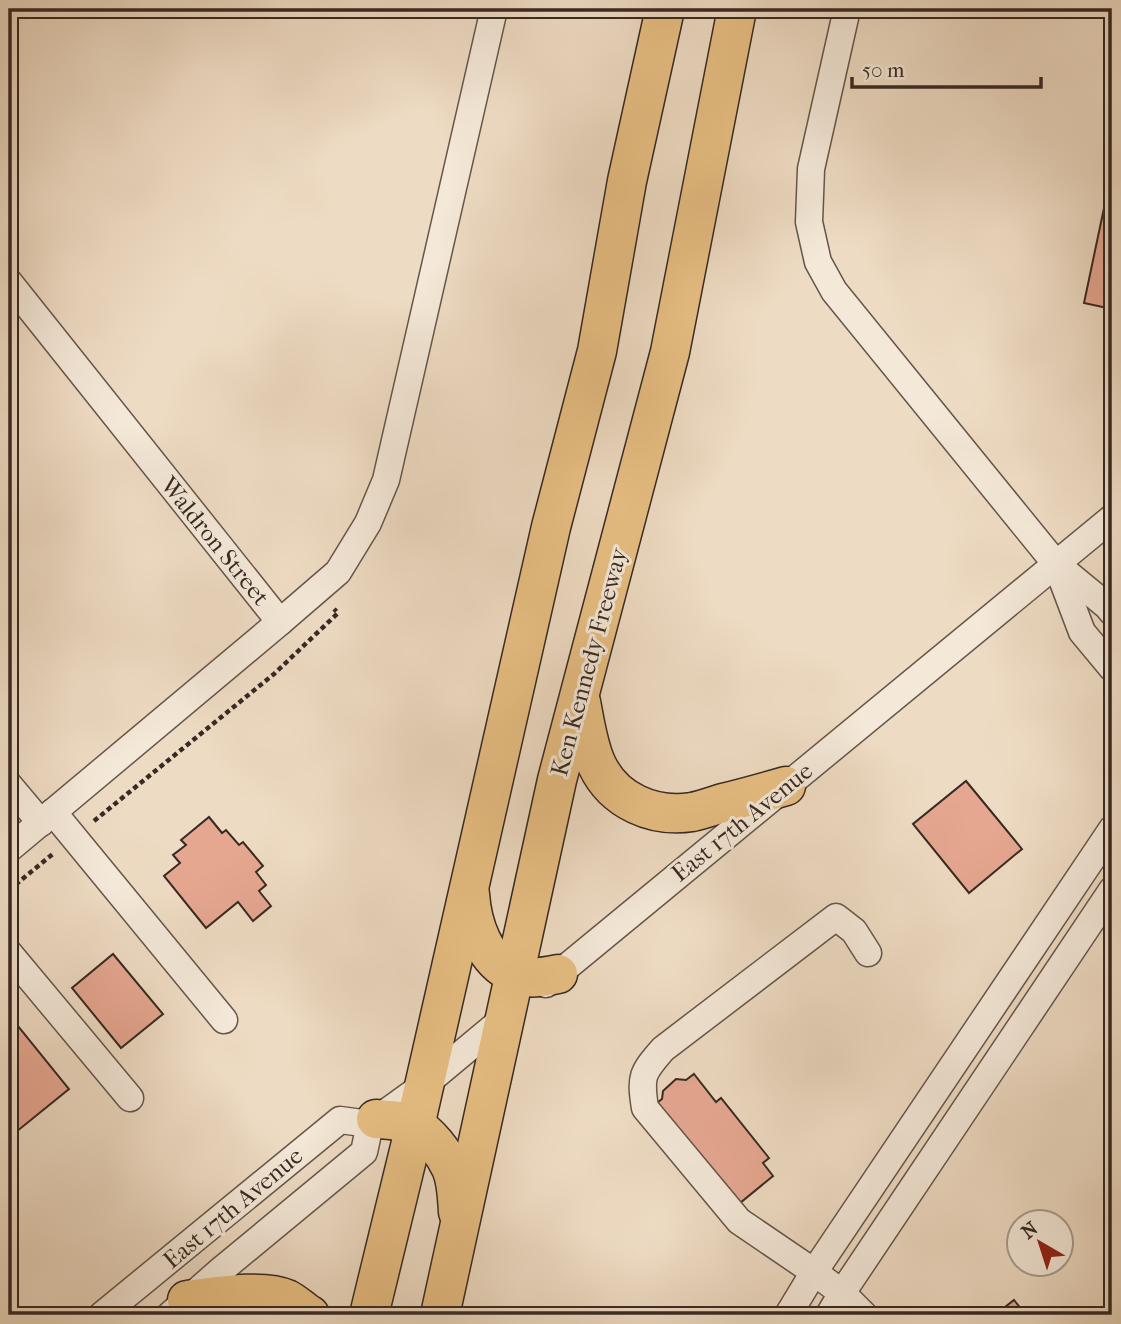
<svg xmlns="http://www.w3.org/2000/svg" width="1121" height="1324" font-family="'IM FELL French Canon',serif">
	<rect width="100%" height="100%" fill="#eedbc3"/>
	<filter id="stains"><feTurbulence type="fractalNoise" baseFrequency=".00286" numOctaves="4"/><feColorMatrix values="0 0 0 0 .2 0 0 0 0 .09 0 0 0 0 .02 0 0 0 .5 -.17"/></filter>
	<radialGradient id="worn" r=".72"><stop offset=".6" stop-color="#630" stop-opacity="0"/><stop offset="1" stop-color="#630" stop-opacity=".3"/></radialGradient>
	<g fill="#e6a791" stroke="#372923" stroke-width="2">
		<path d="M1112,170V309L1084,303Z"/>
		<path d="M966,781L1022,849L969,893L913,824Z"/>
		<path d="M209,817L222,833L226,830L239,845L243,842L263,866L256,872L266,885L259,891L271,906L253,921L238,902L206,928L164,876L180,863L173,855L186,845L181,840Z"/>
		<path d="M113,954L163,1014L121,1048L72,988Z"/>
		<path d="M9,1015L69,1089L16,1132L14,1130L9,1134Z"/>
		<path d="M694,1074L716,1102L721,1098L769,1158L763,1163L773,1176L740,1203L653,1106L662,1099L663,1091L676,1079L686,1080Z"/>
		<path d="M1014,1300L1026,1315H995Z"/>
	</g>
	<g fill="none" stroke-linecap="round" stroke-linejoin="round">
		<g stroke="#65564b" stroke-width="29">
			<g id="minor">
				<path d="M847,9L811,169L809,222L818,262L834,291L1056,564L1107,606L1112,612"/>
				<path d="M9,282L280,622L9,849"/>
				<path d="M1057,566L1082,632L1112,668"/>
				<path d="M280,622L338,572L368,523L386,480L494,9"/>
				<path d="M9,785L41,823"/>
				<path d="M53,812L224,1020"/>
				<path d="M9,953L130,1098"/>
				<path d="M546,984L1112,518"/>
				<path d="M102,1315L340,1120L370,1124"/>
				<path d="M170,1315L220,1271L364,1152L370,1124L424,1085L508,1015"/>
				<path d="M788,1315L814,1272L1112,829"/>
				<path d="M829,1315L842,1293L1112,890"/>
				<path d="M864,1315L842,1293L814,1272L739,1221L645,1108C640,1076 642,1073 663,1049L836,917L854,931L868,953"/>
			</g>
		</g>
		<g stroke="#372923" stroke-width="41">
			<g id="highway">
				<path d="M581,702C585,722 588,746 597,765C614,801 653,818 692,812C702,810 713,806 723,803C744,798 765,792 786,786"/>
				<path d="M470,894C472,924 484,961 514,974C528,980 544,977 558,974"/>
				<path d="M376,1119C389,1120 403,1120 415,1126C429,1133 444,1153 451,1168C457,1182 457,1198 458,1212"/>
				<path d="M187,1300C213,1297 263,1288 287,1299C295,1303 302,1310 310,1315"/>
				<path d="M369,1315L415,1126L551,527L597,351L627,181L665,9"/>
				<path d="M440,1315L557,780L670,352L737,9"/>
			</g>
		</g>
		<g stroke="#372923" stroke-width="4.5" stroke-dasharray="5 3.5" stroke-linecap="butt">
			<path d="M94,821L274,674L338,613L334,609"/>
			<path d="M9,890L54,853"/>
		</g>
		<use href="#minor" stroke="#f4e8d8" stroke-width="26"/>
		<use href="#highway" stroke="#e7be82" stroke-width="38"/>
	</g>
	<g text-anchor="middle" stroke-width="6" stroke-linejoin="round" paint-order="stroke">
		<g font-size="24" fill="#372923" stroke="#f4e8d8">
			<text transform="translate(215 541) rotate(51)" y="8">Waldron Street</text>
			<text transform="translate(589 662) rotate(-75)" y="8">Ken Kennedy Freeway</text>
			<text transform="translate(742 822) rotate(-39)" y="8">East 17th Avenue</text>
			<text transform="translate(233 1208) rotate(-40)" y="8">East 17th Avenue</text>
		</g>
	</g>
	<rect width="1121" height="1324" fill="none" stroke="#eedbc3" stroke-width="35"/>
	<rect x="10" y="10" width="1100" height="1303" fill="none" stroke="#372923" stroke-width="3.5"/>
	<rect x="18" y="18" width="1086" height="1289" fill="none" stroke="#372923" stroke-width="2"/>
	<g transform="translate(1040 1243) rotate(321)"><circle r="33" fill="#f4e8d8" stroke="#a89c90" stroke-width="2"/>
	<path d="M0-5L12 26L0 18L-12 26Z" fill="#8f2418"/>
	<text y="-10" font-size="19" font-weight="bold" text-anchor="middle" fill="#372923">N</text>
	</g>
	<path d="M852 77v10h189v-10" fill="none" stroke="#372923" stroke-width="3.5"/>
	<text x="862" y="77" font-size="21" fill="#372923" stroke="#f4e8d8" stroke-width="5" paint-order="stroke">50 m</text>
	<rect width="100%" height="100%" filter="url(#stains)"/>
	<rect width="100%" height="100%" fill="url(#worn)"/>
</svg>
